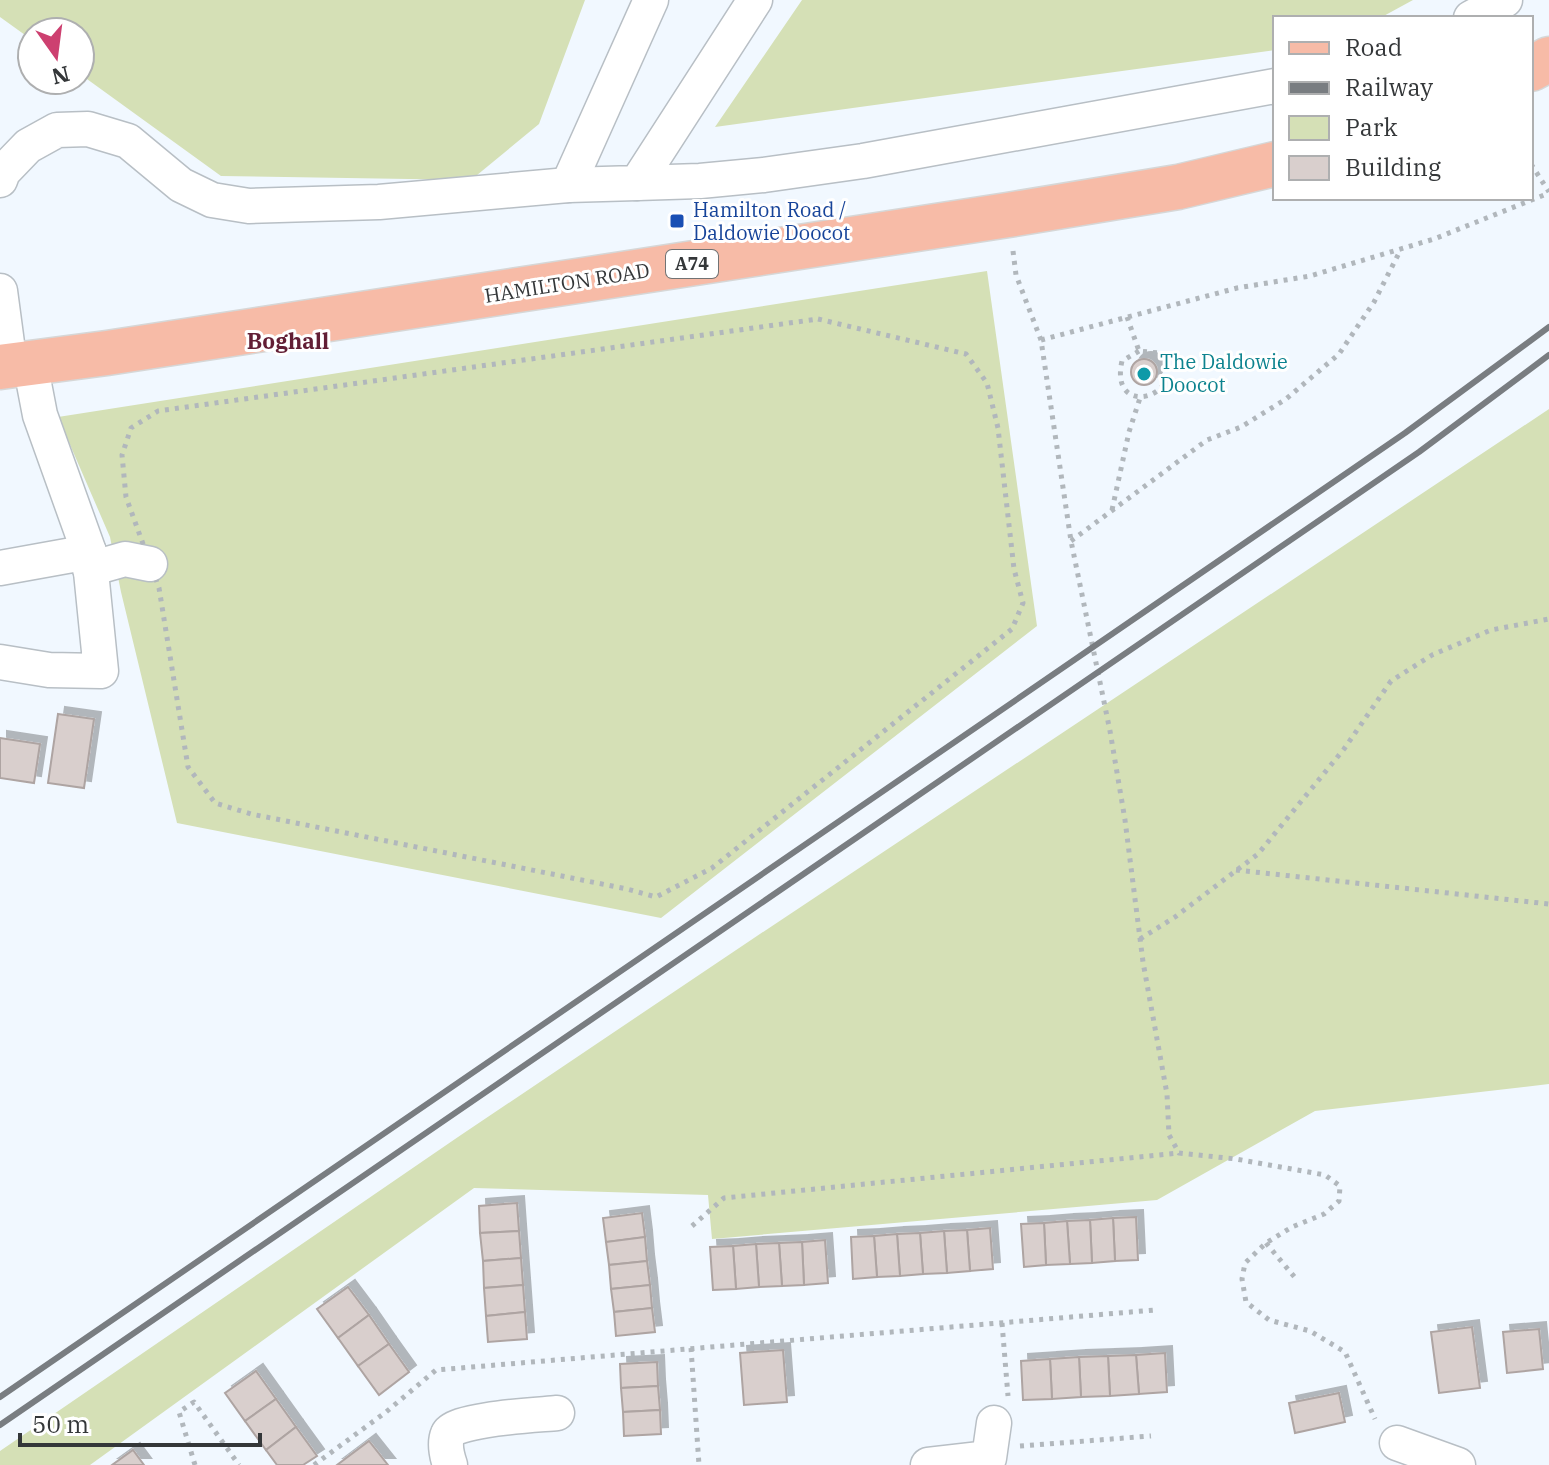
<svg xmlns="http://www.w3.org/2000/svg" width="1549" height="1465" font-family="'IBM Plex Serif',serif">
	<defs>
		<filter id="shadow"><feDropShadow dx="7" dy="-7" stdDeviation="0" flood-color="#0004"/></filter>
	</defs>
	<rect width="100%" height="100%" fill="#f1f8ff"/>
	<g fill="#d5e0b6">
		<path d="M0,0H585L539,124L471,180L221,176L80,74V32H32V40L0,17Z"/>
		<path d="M802,0H1413L1380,18H1275V50L715,127Z"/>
		<path d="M987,271L1037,626L661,918L177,823L121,592L110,537L58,417Z"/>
		<path d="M1549,409V1084L1315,1111L1157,1200L712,1239L708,1195L474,1188L90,1465H0V1451L458,1137L751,940Z"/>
	</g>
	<g fill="#d9cfcd" stroke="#aea4a2" stroke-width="2" filter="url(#shadow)">
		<circle cx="1144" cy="372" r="13"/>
		<path d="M58,714L94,719L84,788L48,783Z"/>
		<path d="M0,738L40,744L34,783L0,778Z"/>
		<path d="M517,1203L519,1231L480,1233L479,1206Z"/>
		<path d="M642,1213L645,1237L606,1242L603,1218Z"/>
		<path d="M1136,1217L1138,1260L1115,1261L1113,1218Z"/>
		<path d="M1113,1218L1115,1261L1092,1263L1090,1220Z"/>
		<path d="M1090,1220L1092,1263L1070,1264L1067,1221Z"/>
		<path d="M1067,1221L1070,1264L1046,1265L1044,1223Z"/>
		<path d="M1044,1223L1046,1265L1024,1267L1021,1224Z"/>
		<path d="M990,1228L993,1269L970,1271L967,1230Z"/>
		<path d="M967,1230L970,1271L947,1273L944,1231Z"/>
		<path d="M519,1231L521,1258L483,1261L480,1233Z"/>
		<path d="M944,1231L947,1273L923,1274L920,1233Z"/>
		<path d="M920,1233L923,1274L900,1276L897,1234Z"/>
		<path d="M897,1234L900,1276L877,1277L874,1236Z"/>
		<path d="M874,1236L877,1277L853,1279L851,1237Z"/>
		<path d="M645,1237L647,1261L609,1265L606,1242Z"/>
		<path d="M825,1240L828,1283L804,1285L802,1242Z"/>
		<path d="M802,1242L804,1285L782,1286L779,1243Z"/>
		<path d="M779,1243L782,1286L759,1287L756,1244Z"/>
		<path d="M756,1244L759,1287L736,1289L733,1246Z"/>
		<path d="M733,1246L736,1289L713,1290L710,1247Z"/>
		<path d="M521,1258L523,1285L484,1288L483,1261Z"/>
		<path d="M647,1261L650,1285L611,1289L609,1265Z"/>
		<path d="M523,1285L525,1312L486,1316L484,1288Z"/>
		<path d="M650,1285L652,1308L614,1312L611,1289Z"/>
		<path d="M348,1287L369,1315L338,1338L317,1309Z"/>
		<path d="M652,1308L655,1332L616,1336L614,1312Z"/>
		<path d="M525,1312L527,1339L488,1342L486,1316Z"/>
		<path d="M369,1315L389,1344L358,1366L338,1338Z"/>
		<path d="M1472,1327L1480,1388L1439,1393L1431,1332Z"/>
		<path d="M1539,1329L1543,1369L1507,1373L1503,1332Z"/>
		<path d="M389,1344L409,1372L379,1395L358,1366Z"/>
		<path d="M783,1350L787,1402L744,1405L740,1353Z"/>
		<path d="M1165,1353L1167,1392L1139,1394L1136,1355Z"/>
		<path d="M1136,1355L1139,1394L1110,1396L1108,1356Z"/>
		<path d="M1108,1356L1110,1396L1081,1397L1079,1357Z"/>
		<path d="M1079,1357L1081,1397L1052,1399L1050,1359Z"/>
		<path d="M1050,1359L1052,1399L1023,1400L1021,1361Z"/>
		<path d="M657,1362L658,1386L621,1388L620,1364Z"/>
		<path d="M256,1371L276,1399L245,1421L225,1393Z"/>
		<path d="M658,1386L660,1410L623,1412L621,1388Z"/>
		<path d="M1339,1393L1345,1422L1295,1433L1289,1403Z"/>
		<path d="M276,1399L296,1427L266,1450L245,1421Z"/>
		<path d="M660,1410L661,1434L624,1436L623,1412Z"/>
		<path d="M296,1427L317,1456L303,1465H277L266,1450Z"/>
		<path d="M369,1441L388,1465H337Z"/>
		<path d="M133,1450L144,1465H112Z"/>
	</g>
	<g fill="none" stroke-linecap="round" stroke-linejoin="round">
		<g stroke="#b8bfc5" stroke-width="37">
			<g id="minor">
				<path d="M1471,18L1505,0"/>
				<path d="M0,180L3,172L28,146L57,130L88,129L128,141L181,185L212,200L249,206L379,202L568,185L637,183L755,0"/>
				<path d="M637,183L700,181L764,175L863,161L1275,86"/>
				<path d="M568,185L651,0"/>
				<path d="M0,291L10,366"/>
				<path d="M30,363L40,415L89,552"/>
				<path d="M0,568L89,552L101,671L49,670L0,662"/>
				<path d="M90,569L125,559L150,564"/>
				<path d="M1397,1443L1458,1465"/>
				<path d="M450,1465C447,1456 444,1443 448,1434C454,1419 538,1415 557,1413"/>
				<path d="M928,1465L989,1458L994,1423"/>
			</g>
		</g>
		<g stroke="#d6d7d7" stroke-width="47">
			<g id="major">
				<path d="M1531,69L1549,59"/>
				<path d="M0,367L107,353L1008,215L1178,187L1275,164"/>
			</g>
		</g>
		<g stroke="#b1b7bc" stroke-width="5" stroke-dasharray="4 6" stroke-linecap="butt">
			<path d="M1531,164L1549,192"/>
			<path d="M1013,251L1016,275L1041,340L1071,541L1110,731L1125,820L1143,962L1167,1094L1169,1135L1179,1153L1236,1159L1325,1175L1340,1186L1339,1201L1324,1214L1292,1227L1266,1243L1245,1263L1242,1279L1246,1302L1269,1320L1310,1331L1345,1352L1375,1419"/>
			<path d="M1127,317L1139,351L1159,353C1162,359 1166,364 1167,370C1170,401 1110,413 1122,361L1139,351"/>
			<path d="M818,319L966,354L987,383L998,428L1014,569L1023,603L1012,629L712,868L656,897L627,889L251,814L215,803L188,767L159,588L126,497L122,455L131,428L158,411Z"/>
			<path d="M1041,340L1237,288L1310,276L1434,239L1549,193"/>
			<path d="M1112,510L1129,432L1140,398"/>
			<path d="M1071,541L1207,440L1241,427L1286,399L1339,354L1374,302L1400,251"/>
			<path d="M1236,870L1549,904"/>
			<path d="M1140,939L1175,917L1258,854L1344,749L1391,681L1432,655L1491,630L1549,619"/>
			<path d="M692,1226L724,1198L1179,1153"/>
			<path d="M1266,1243L1297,1280"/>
			<path d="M1002,1323L1008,1396"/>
			<path d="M691,1348L699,1465"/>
			<path d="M1020,1446L1151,1436"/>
			<path d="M195,1465L179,1412L194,1402L239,1465"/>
			<path d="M314,1465L386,1412L436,1370L1155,1310"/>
		</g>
		<use href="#minor" stroke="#fff" stroke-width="34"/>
		<use href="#major" stroke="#f7bba7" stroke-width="44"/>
		<g stroke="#797d81" stroke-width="6">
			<path d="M0,1397L1405,433L1549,327"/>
			<path d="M0,1425L1419,452L1549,355"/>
		</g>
	</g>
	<rect fill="#1a4fb4" stroke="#fff" stroke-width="3" x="669" y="213" width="16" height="16" rx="4"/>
	<circle fill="#0f9aa8" stroke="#fff" stroke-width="3" cx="1144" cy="374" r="8"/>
	<g text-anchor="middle" stroke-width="6" stroke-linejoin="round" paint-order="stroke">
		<rect fill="#fff" stroke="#717374" stroke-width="2" x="666" y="250" width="52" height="28" rx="6"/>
		<g font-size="18" font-weight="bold" fill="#343739">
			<text x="692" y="270">A74</text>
		</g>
		<g font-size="20" fill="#164399" stroke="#fff" text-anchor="start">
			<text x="693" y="217">Hamilton Road /<tspan x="693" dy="23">Daldowie Doocot</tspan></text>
		</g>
		<g font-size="20" fill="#343739" stroke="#fff">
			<text transform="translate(567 283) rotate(-9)" y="7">HAMILTON ROAD</text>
		</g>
		<g font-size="20" fill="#0d838f" stroke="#fff" text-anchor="start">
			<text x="1160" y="369">The Daldowie<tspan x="1160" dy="23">Doocot</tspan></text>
		</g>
		<g font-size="22" font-weight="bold" fill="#621e35" stroke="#fff">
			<text x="288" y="349">Boghall</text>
		</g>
	</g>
	<rect x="1273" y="16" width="260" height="184" fill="#ffffff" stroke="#aeafb0" stroke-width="2"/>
	<rect x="1289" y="42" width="40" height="12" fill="#f7bba7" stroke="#aeafb0" stroke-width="2"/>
	<text x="1345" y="56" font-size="24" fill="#343739">Road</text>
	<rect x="1289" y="82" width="40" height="12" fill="#797d81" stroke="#aeafb0" stroke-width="2"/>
	<text x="1345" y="96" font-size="24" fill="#343739">Railway</text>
	<rect x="1289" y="116" width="40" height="24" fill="#d5e0b6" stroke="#aeafb0" stroke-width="2"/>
	<text x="1345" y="136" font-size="24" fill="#343739">Park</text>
	<rect x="1289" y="156" width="40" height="24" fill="#d9cfcd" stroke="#aeafb0" stroke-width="2"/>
	<text x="1345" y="176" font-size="24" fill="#343739">Building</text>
	<g transform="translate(56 56) rotate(166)"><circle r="38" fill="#ffffff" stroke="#aeafb0" stroke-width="2"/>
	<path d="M0-6L14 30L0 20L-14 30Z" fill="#cd4070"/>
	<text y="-12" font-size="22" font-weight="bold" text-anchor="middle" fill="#343739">N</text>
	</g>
	<path d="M20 1433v12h240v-12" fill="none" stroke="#343739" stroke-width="4"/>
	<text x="32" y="1433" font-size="24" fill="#343739" stroke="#ffffff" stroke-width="6" paint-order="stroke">50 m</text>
</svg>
